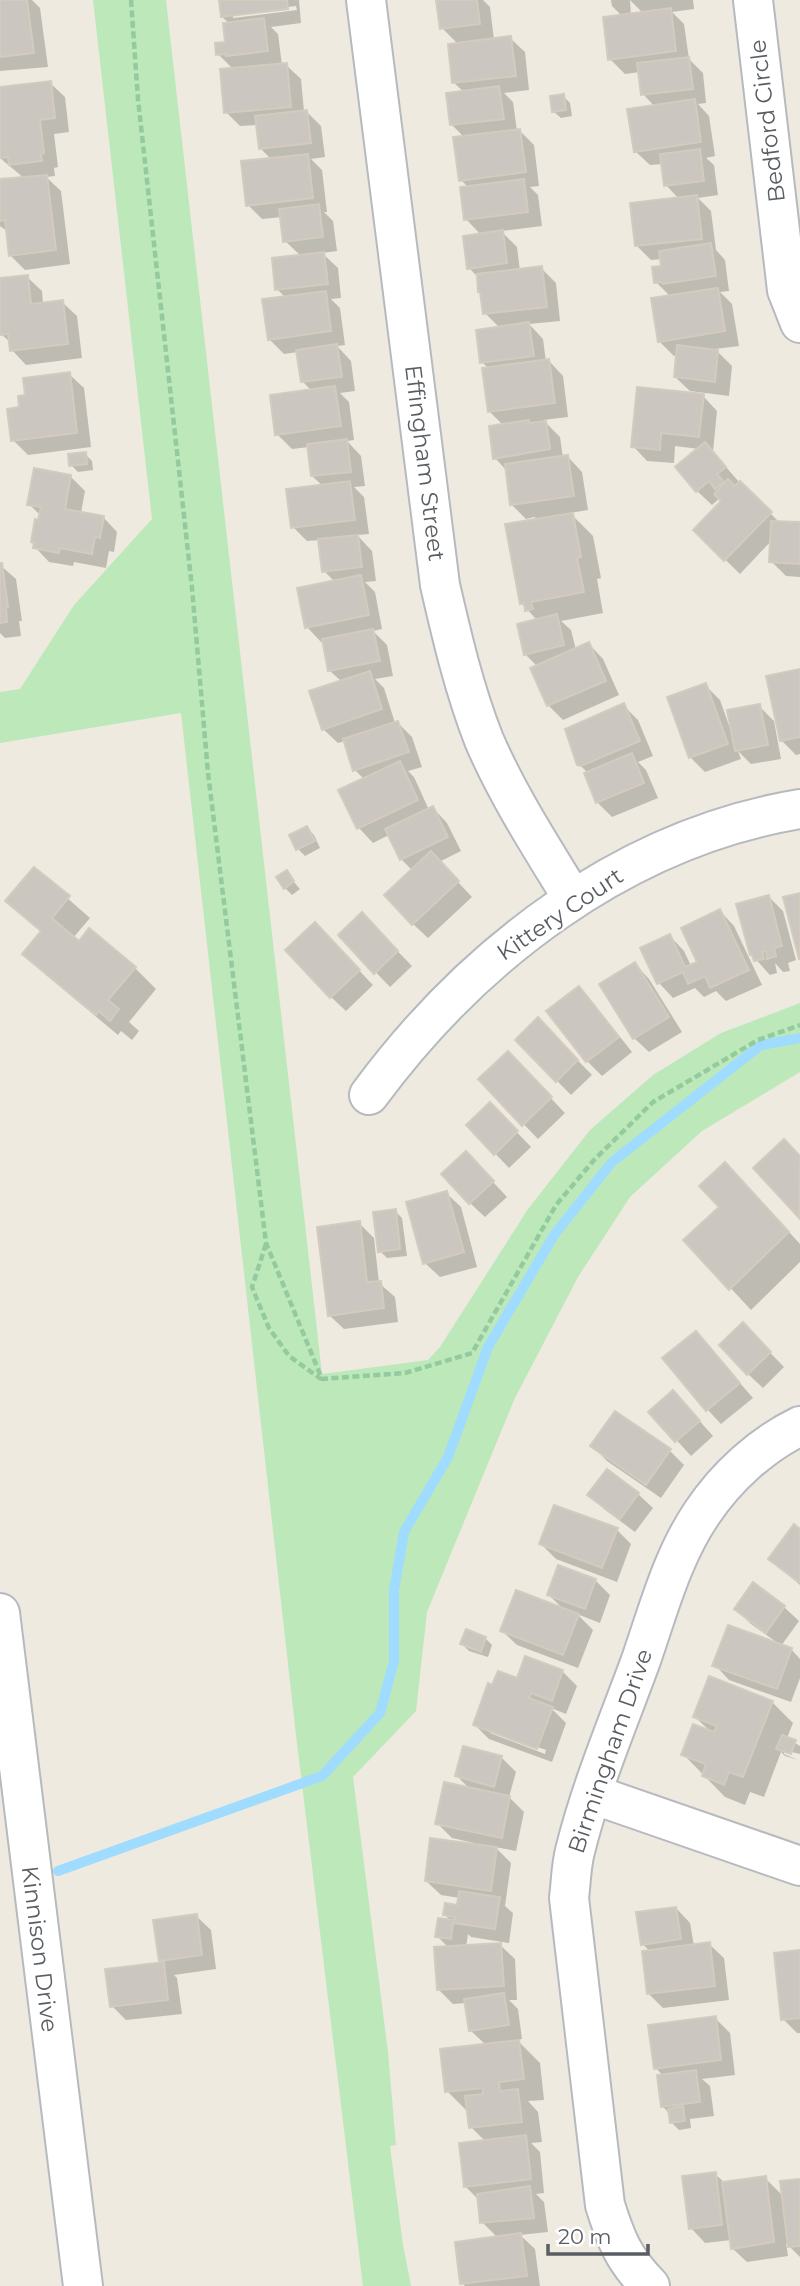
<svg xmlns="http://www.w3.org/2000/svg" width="800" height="2286" font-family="Montserrat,sans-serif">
	<rect width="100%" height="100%" fill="#eeeae0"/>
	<path fill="#bde8ba" d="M93,0H166L322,1374L428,1360L440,1347L528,1209L590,1130L653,1075L721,1033L800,1003V1072L702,1131L630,1197L578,1277L514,1400L427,1612L416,1711L353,1777L388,2052L396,2145L390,2146L403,2245L411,2286H363L296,1735L181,713L0,743V692L20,689L74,605L152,519Z"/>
	<g fill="#0003" fill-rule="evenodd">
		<path d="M0,0H32L40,8L48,67L0,71Z"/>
		<path d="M220,0H299L301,23L271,27L278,34L282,65H286L301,79L304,112H307L321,126L325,157L311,159L322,170L327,212H324L333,221L337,251L322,253L338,268L341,298L331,299L340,308L345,345L337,346L351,361L355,391L340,393L349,402L354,440L347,441L361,456L365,486L354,487L364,497L369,534L357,535L372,551L376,581L365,582L375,592L382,629L373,631L387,645L393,676L375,679L384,688L395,723H398L412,737L422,767L408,771L414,777L429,810L433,808L447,823L461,851L439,862L472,897L428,938L413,924V871L401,859L389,835L373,843L359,828L340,791L364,779L355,770L345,741L338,743L323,729L342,682L330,671L324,642H321L307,627L335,582L324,571L320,540L307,541L293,527L323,486L312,476L309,447L292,449L277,434L312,391L302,381L298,352L284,354L269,339L286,298L277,289L301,256L285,241L282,217L262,219L248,205L272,160L260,148L258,125L240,126L226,112L233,69L218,54L227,44L230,24L222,17ZM296,6L297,10L233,18V14Z"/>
		<path d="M438,0H483L490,7L494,40L510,38L525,52L529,90L504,93L513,102L517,131H520L534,145L539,186L530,187L538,195L542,226L501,231L517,247L520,271L541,268L556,283L560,321L529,324L543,339L546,362L549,361L563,376L568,417L543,420L560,437L563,458L568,457L582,472L588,510L570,513L593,536L601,578L597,579L603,613L561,621L571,630L576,650L589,644L603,659L619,695L563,720L548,705L538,667L526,655L519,625L537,620L521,603L536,521L535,517L526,519L511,504L507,471L495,458L504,426L489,411V369L482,362L500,328L485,313L480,279L469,268L481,235L466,219L469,188L461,180L465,138L452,125L464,92L454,83L458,44L442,28Z"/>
		<path d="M611,0H693L694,9L672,12L684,24L689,59L703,73L706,103L698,104L709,116L715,156L706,158L714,165L718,195L698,198L711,211L716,250L725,260L729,291L720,292L732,304L739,346L715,349L732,366L729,396L690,391L675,377L678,355L674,356L659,341L671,297L656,282L663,268L662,259L651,260L637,246L679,199L666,185L663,164L650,165L635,151L655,107L643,94L640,72L625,74L610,59L622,16L612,6ZM630,0L643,13L631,15Z"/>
		<path d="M50,83L65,97L69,132L54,134L58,167L54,168L55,176L46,177L61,191L70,264L25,270L10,255L8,232L0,226V181L25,179L0,158V89Z"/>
		<path d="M563,96L570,103L572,116L561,118L553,111Z"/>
		<path d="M27,277L42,291L43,304L62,302L77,316L82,358L26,365L12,350L11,343L1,334L0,280Z"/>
		<path d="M69,374L84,388L91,447L28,455L13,440L27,397Z"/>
		<path d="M703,396L717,411L713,452L739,482L780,523L800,524V577L786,576L771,561L772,540L740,574L695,530L724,501L720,498L712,505L697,491L699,449L675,446L674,463L647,461L633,446Z"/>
		<path d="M85,454L92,461L93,470L78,472L71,465Z"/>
		<path d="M70,476L85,491L81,513L103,517L117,532L114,552L109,551L106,568L74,562L73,566L49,562L35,547L41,516L29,504Z"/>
		<path d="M0,565L16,579L22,621H19L21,636L5,638L0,633Z"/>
		<path d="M800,671V754L796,755L782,741Z"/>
		<path d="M705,685L720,700L731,731L759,706L774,721L781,759L751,764L738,751L741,759L705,772L690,757Z"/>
		<path d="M623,705L638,720L653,756L638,762L646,770L658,798L612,817L597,802L588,773L579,764Z"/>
		<path d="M307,828L314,835L320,848L305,856L298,849Z"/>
		<path d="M34,869L90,918L73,938L79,943L89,931L135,968L156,989L129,1022L139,1031L132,1040L121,1031L118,1035L45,974L24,953L42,933L8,901Z"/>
		<path d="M286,873L300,889L292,895L285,888Z"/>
		<path d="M769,897L783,911L796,960L788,963L790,971L783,972L775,963L777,973L770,975L751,954Z"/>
		<path d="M720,911L734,926L762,985L726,1001L716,991L704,997L695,988L673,998L659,983L642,949L670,936L684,951L691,966L699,963Z"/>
		<path d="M376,929L412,966L390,987L340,935Z"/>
		<path d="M329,939L373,985L346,1011L331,997Z"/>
		<path d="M635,964L649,979L682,1032L649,1052L634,1038Z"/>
		<path d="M579,988L593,1003L632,1052L602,1076L587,1061L549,1012Z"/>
		<path d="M538,1020L592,1075L571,1095L517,1040Z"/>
		<path d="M522,1068L565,1113L538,1139L480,1079Z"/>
		<path d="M490,1104L531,1147L509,1168L468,1125Z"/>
		<path d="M784,1142L800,1157V1216L755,1168Z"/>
		<path d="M480,1168L507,1197L485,1217L470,1203Z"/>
		<path d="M746,1185L800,1244V1262L751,1310L686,1240Z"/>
		<path d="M446,1193L461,1207L477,1267L440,1277L425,1263Z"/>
		<path d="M395,1211L402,1218L407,1256L387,1258L380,1251Z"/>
		<path d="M359,1223L374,1238L379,1283L395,1297L398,1322L344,1329L329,1315Z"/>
		<path d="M696,1333L753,1398L721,1424L707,1409Z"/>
		<path d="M757,1339L784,1367L763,1388L748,1374Z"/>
		<path d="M687,1407L713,1436L691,1456L651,1412Z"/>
		<path d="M593,1446L670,1451L684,1465L661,1498L607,1461Z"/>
		<path d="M638,1494L653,1508L635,1532L604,1509L590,1495Z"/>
		<path d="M617,1530L631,1544L617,1582L556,1559L541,1544Z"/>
		<path d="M800,1531V1585L770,1559Z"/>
		<path d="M595,1580L610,1595L600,1623L577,1614L593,1630L578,1668L517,1645L502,1631L565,1611L549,1595Z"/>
		<path d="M784,1607L799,1621L781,1646L791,1649L800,1659V1678L791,1702L729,1680L715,1665L779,1644L751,1624L736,1609Z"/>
		<path d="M485,1638L492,1645L488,1657L469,1651L462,1644Z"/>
		<path d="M562,1671L577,1686L566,1714L551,1708L566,1723L552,1762L489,1739L475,1725L518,1680ZM490,1730L546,1750L545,1754L490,1733Z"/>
		<path d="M772,1702L793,1723L787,1738L800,1746V1754L784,1750V1754L798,1760L785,1756L781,1752L764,1797L750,1792L745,1805L725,1797L683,1754L712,1733L695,1717Z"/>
		<path d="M501,1757L516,1772L509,1797L524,1812L516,1851L495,1847L511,1863L505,1906L513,1913L509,1943L471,1937L468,1934L466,1947L500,1945L515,1959L517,2000H509L518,2009L522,2039L517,2040L540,2063L544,2100L528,2101L538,2112L542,2142L531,2143L540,2152L544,2193L536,2194L544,2202L548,2232L520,2235L535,2249L540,2286H465L462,2283L498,2238L482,2222L479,2200L465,2186L486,2142L471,2127L468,2112L447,2091L486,2045L470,2030L466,2003L453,2004L439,1990L449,1948L437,1936L452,1922L445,1915L458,1907L460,1898L441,1895L426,1881L474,1845V1843L452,1838L437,1823L470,1789L457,1776Z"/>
		<path d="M676,1908L690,1923L694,1946L709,1944L724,1958L729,2000L663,2008L649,1994L650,1951L642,1944Z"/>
		<path d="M196,1916L211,1930L216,1969L174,1975L177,1978L182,2014L126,2020L112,2006L107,1971L164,1964L161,1960Z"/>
		<path d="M800,1952V2033H797L783,2019Z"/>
		<path d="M715,2018L730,2033L735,2075L702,2079L710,2086L714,2116L690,2119L691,2128L679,2130L672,2123L670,2114L662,2106L663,2076L656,2068Z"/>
		<path d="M715,2174L725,2183L765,2178L783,2196L800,2181V2257L786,2243L788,2256L747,2262L732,2248L731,2240L705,2243L691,2228Z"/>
	</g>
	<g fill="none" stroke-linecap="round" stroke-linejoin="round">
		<path stroke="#9fdcff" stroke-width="10" d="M58,1871L322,1776L380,1713L394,1661V1590L404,1532L448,1457L488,1347L554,1235L612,1162L761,1045L800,1038"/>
	</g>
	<g fill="#cbc6bf" stroke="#d3cbbe" stroke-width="2">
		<path d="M0,0H27L34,53L0,57Z"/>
		<path d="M219,0H287L288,9L221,17Z"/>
		<path d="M436,0H477L480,24L440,29Z"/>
		<path d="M671,8L676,51L608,60L603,17Z"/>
		<path d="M264,18L268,51L226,56V54L216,55L215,43L225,42L223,23Z"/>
		<path d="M511,36L516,76L452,83L448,44Z"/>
		<path d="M689,57L693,89L641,95L637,63Z"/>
		<path d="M287,63L291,107L224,113L220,69Z"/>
		<path d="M51,81L55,118L40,120L44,153L41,154L42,161L9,165L8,157L0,158V87Z"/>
		<path d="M499,86L504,119L450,125L446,93Z"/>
		<path d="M564,94L566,110L552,112L550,96Z"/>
		<path d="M695,99L701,142L634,152L627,109Z"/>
		<path d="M307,110L311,143L259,149L255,116Z"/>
		<path d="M520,129L526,172L459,181L453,137Z"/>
		<path d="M700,149L704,181L664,186L660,154Z"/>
		<path d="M308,154L313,198L246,206L241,161Z"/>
		<path d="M47,175L56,250L9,256L5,220L0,221V179Z"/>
		<path d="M524,179L528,212L464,220L460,187Z"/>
		<path d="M697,195L702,239L635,246L630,203Z"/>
		<path d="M319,204L323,237L283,242L279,209Z"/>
		<path d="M503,230L507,263L467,269L463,236Z"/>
		<path d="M711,243L716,276L663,284L662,282L654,283L652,267L661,266L659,251Z"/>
		<path d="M324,252L328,284L275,290L272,258Z"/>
		<path d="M542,266L547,307L483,314L480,292H478L477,274Z"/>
		<path d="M28,275L31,304L63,300L68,344L10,351L8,334L0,335V278Z"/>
		<path d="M718,288L725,331L658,342L651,298Z"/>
		<path d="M326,291L331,331L268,340L262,299Z"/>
		<path d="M529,322L534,356L480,363L476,330Z"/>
		<path d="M337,344L342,377L301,382L296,350Z"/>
		<path d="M677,345L718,350L715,382L674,377Z"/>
		<path d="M549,359L555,403L488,412L482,368Z"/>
		<path d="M70,372L77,433L11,441L7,409L19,407L18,396L25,395L23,378Z"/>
		<path d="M335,386L341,426L275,435L270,395Z"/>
		<path d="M637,387L704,394L699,437L661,433L660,450L631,447Z"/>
		<path d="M529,420V423L546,421L550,449L493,459L489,426Z"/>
		<path d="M347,439L351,472L311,476L307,444Z"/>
		<path d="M705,442L726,467L717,474L724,482L715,489L709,481L696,492L675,467Z"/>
		<path d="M86,452L87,464L69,466L68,454Z"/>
		<path d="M568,455L574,496L510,505L505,464Z"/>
		<path d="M34,468L71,475L65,509L104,516L100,538L95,537L92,554L60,548L59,553L33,548L34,543L31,542L35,519L38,520L41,507L27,505Z"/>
		<path d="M728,479L735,486L740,481L772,512L724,561L693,530L721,501L714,494Z"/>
		<path d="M350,481L355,520L291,528L286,489Z"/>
		<path d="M573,513L581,557L577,558L584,592L531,602L533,609L525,611L524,603L520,604L505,524Z"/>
		<path d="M771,521L800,522V564L769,562Z"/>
		<path d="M358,535L362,567L322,572L318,539Z"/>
		<path d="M0,563H2L8,607H6L7,622L0,623Z"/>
		<path d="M361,575L369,615L305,628L297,588Z"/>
		<path d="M557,614L564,645L524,655L517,624Z"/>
		<path d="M373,629L380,661L328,671L322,639Z"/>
		<path d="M589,642L606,681L547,706L530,668Z"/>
		<path d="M800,669V737L780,741L766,676Z"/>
		<path d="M370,671L382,709L322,730L309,691Z"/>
		<path d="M706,683L728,744L689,758L667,697Z"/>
		<path d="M624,703L640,741L581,766L577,765L565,729Z"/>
		<path d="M760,704L768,745L735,751L727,710Z"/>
		<path d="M398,721L409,752L353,771L343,739Z"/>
		<path d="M632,753L644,783L596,803L584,773Z"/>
		<path d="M400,761L418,800L357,829L338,790Z"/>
		<path d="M433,806L448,837L400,860L385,829Z"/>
		<path d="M307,826L315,841L296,850L289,835Z"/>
		<path d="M431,851L459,881L412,925L384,895Z"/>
		<path d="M34,867L70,896L52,918L79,941L89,928L136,967L108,1000L119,1009L110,1021L99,1011L96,1015L22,954L41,931L5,901Z"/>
		<path d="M287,870L294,881L284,889L276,877Z"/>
		<path d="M800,893V959H799L783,897Z"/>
		<path d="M769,895L782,946L774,948L776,956L767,959L766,951L762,952L764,959L754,961L752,955H750L736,904Z"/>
		<path d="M720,909L749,970L710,988L705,976L688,984L683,972L657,984L640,948L670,934L685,967L697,962L681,928Z"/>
		<path d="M362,912L398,951L374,974L338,935Z"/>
		<path d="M315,922L360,970L330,998L285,950Z"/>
		<path d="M635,962L669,1017L633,1039L599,984Z"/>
		<path d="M579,986L619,1037L586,1062L546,1011Z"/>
		<path d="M538,1017L578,1060L556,1082L515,1040Z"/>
		<path d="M508,1051L552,1097L522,1126L478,1079Z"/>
		<path d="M490,1102L518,1131L494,1155L466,1125Z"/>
		<path d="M784,1139L800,1156L799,1218L753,1168Z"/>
		<path d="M466,1151L494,1181L469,1204L441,1174Z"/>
		<path d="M725,1162L789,1232L729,1290L683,1240L719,1207L699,1186Z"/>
		<path d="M447,1191L464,1252L423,1264L406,1202Z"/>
		<path d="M396,1209L400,1249L378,1252L373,1212Z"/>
		<path d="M360,1221L367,1282L381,1281L384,1308L328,1316L317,1227Z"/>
		<path d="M743,1322L771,1352L747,1375L719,1345Z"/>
		<path d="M696,1331L740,1383L706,1411L662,1358Z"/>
		<path d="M673,1390L700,1421L675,1442L648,1412Z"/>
		<path d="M615,1411L671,1449L646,1485L590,1446Z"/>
		<path d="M607,1469L639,1493L620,1519L587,1495Z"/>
		<path d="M554,1505L618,1528L602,1568L539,1544Z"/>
		<path d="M794,1524L800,1529V1583L768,1559Z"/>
		<path d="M558,1565L596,1579L585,1609L547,1595Z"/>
		<path d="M753,1582L785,1606L766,1633L734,1609Z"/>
		<path d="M516,1590L579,1614L563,1655L500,1631Z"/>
		<path d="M728,1625L792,1648L777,1689L712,1666Z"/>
		<path d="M466,1629L486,1637L481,1652L460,1644Z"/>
		<path d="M525,1656L563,1670L552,1701L531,1693L529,1698L553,1707L537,1749L473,1725L488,1683L492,1685L498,1671L517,1678Z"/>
		<path d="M709,1676L773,1701L743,1777L729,1772L724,1785L702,1776L706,1764L681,1755L693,1724L714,1732L717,1726L693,1717Z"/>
		<path d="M782,1735L796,1740L791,1754L776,1749Z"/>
		<path d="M463,1746L502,1756L494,1787L455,1776Z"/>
		<path d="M444,1782L510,1796L502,1838L435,1824Z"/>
		<path d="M430,1838L497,1847L491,1891L425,1881Z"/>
		<path d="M459,1891L500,1897L495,1929L453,1923L451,1939L435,1937L438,1918L455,1920V1917L443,1915L445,1903L457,1905Z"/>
		<path d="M676,1907L681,1939L641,1945L636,1912Z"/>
		<path d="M197,1914L202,1955L159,1961L153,1920Z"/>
		<path d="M710,1942L715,1986L647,1994L642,1951Z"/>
		<path d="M501,1943L504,1986L437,1990L434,1947Z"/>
		<path d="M800,1950V2018L781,2020L774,1953Z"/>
		<path d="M164,1962L168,2000L110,2007L105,1969Z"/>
		<path d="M504,1993L509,2025L469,2031L464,1999Z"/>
		<path d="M716,2016L721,2060L654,2069L648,2025Z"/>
		<path d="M519,2040L524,2079L499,2082L500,2091L518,2089L522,2122L469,2128L465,2096L483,2094V2088L445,2092L440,2049Z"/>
		<path d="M696,2070L700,2102L661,2107L657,2075Z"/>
		<path d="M683,2106L685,2121L670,2123L668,2109Z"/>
		<path d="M526,2135L531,2179L464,2187L459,2143Z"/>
		<path d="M716,2172L722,2225L689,2229L682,2176Z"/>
		<path d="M766,2176L774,2242L731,2249L722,2182Z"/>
		<path d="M800,2179V2246L788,2247L780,2181Z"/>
		<path d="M530,2186L534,2218L480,2223L477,2194Z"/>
		<path d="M521,2233L527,2276L460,2284L455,2242Z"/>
	</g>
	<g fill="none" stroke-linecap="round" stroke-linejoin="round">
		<g stroke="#b6babf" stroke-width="42">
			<g id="minor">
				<path d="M366,0L440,585C452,637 464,689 484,740C508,796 542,848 573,899"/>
				<path d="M753,0L787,290L800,323"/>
				<path d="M369,1095C473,954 624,838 800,809"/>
				<path d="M0,1613L83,2286"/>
				<path d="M592,1794L800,1866"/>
				<path d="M650,2286C624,2260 616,2240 605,2205L569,1898C571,1883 571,1866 575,1851C591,1786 618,1723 641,1660C658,1611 672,1557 702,1513C726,1477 761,1445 800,1426"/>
			</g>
		</g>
		<g stroke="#93ca9e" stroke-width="4.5" stroke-dasharray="7 3.5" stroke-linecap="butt">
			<path d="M131,0L138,99L192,588L208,773L266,1243L322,1379L405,1373L472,1353L556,1205L594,1160L653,1102L758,1040L800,1025"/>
			<path d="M266,1244L252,1287L256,1297L269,1328L289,1356L321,1379"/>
		</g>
		<use href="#minor" stroke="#fff" stroke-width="38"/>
	</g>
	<g text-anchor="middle" stroke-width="5" stroke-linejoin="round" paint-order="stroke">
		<g font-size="23" fill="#595e63" stroke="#fff">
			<text transform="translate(767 121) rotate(-97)" y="8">Bedford Circle</text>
			<text transform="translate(425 463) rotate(83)" y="8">Effingham Street</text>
			<text transform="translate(560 914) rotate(-34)" y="8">Kittery Court</text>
			<text transform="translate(610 1751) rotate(-71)" y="8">Birmingham Drive</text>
			<text transform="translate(40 1949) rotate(83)" y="8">Kinnison Drive</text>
		</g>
	</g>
	<path d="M548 2244v10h100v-10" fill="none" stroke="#595e63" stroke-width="3.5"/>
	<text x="558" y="2244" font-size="21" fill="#595e63" stroke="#ffffff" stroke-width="5" paint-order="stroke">20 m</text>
</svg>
